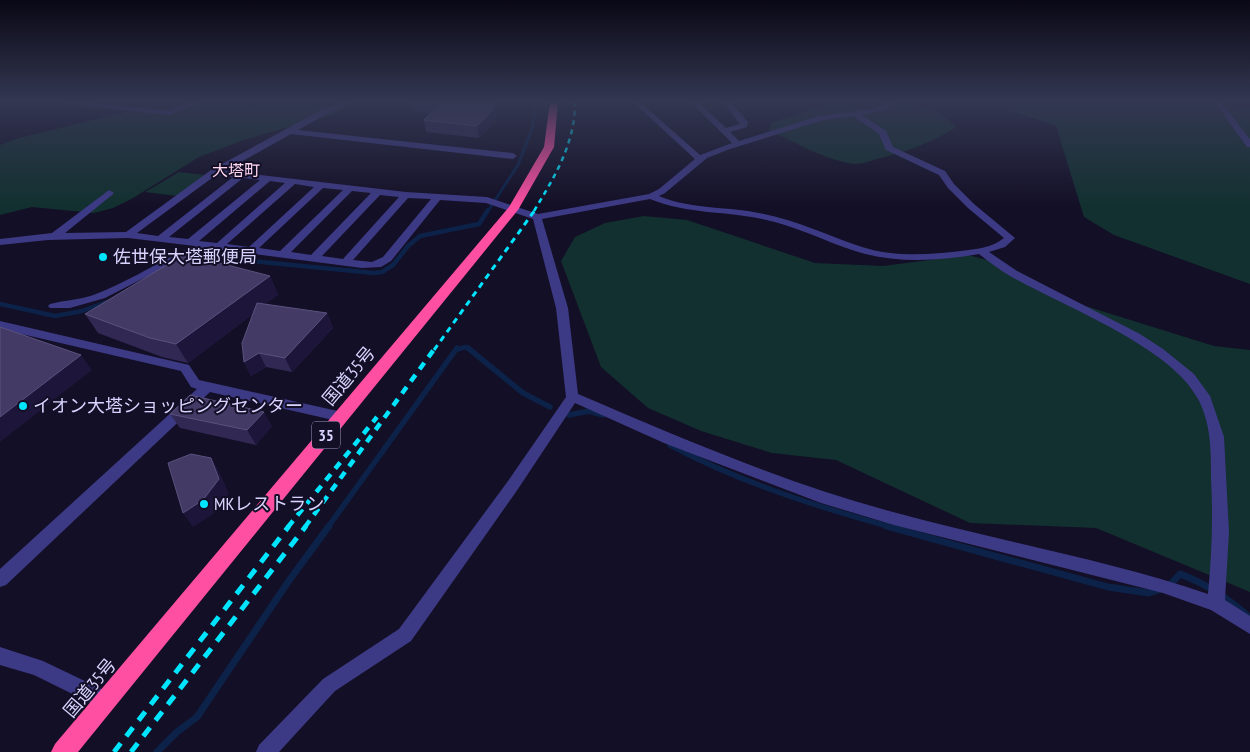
<svg xmlns="http://www.w3.org/2000/svg" width="1250" height="752" font-family="'PT Sans Narrow','Noto Sans JP',sans-serif">
	<rect width="100%" height="100%" fill="#130f26"/>
	<g fill="#12302f">
		<path d="M167,102H359L337,113L244,140L199,157L133,198L113,208L94,213L32,207L0,215V145L19,138Z"/>
		<path d="M831,102C871,102 927,93 956,127C932,143 905,152 877,159C870,161 862,164 855,164C827,161 794,142 769,130L772,122L794,116Z"/>
		<path d="M985,102H1221L1250,109V284L1114,235L1084,217L1056,126Z"/>
		<path d="M179,172L205,175L177,196L145,192Z"/>
		<path d="M644,216L687,220L815,263L883,266L968,255L1006,265L1079,304L1214,346L1250,350V592L1096,528L970,523L836,460L772,453L701,431L648,408L601,367L561,261L575,237L605,223Z"/>
	</g>
	<g fill="none" stroke-linecap="round" stroke-linejoin="round">
		<path stroke="#0c2248" stroke-width="3" d="M488,211L518,165L533,126L535,102"/>
		<g stroke="#0c2248" stroke-width="4.5">
			<path d="M200,261L231,259L374,273L382,272L393,265L408,246L420,236L479,224L488,210"/>
			<path d="M0,304L55,316L82,311L110,301"/>
			<path d="M456,350L465,347L470,350"/>
		</g>
		<g stroke="#0c2248" stroke-width="5.5">
			<path d="M468,348L523,393L550,407"/>
			<path d="M569,415L589,411L603,415"/>
			<path d="M670,445C739,482 815,506 891,527"/>
			<path d="M328,527L457,348"/>
		</g>
		<g stroke="#0c2248" stroke-width="7">
			<path d="M886,526L1108,587L1149,593L1161,589"/>
			<path d="M1169,586L1180,574C1207,584 1229,599 1250,618"/>
			<path d="M157,752L177,732L197,717L288,582L329,526"/>
		</g>
		<g fill="#3d3a85" fill-rule="evenodd">
			<path d="M64,102H84L168,111L193,102H202L169,115L68,104Z"/>
			<path d="M345,102H354L327,114L298,130L513,153L517,156L513,159L291,134L225,171L406,192L487,197L538,214L649,194L659,189L695,159L633,102H640L700,155L732,143L691,102H698L726,128L740,124L723,102H731L748,122L747,127L730,132L739,141L819,116L867,110L879,106L888,102H895L885,110L862,115L886,131L893,147L945,171L954,184L974,204L1015,238L1005,247L989,252L1017,271L1140,334L1163,349L1194,374L1210,396L1224,437L1229,532L1225,600L1250,616V634L1211,610L1163,593L894,525L821,503L664,443L575,403L518,489L411,641L335,691L279,752H256L259,745L323,679L399,629L508,481L566,397L556,308L533,219L486,203L440,200L391,261L381,267L362,268L208,248L179,260L105,298L70,308H50L48,306L50,304C65,300 81,300 96,294C130,281 161,260 195,246L128,238L48,240L0,245V239L52,233L109,190L114,193L112,195L65,233L126,232L211,170L321,110ZM853,116L879,134L886,150L939,175L948,188L968,208L1004,238C992,248 976,249 961,251C929,255 893,257 862,247C829,236 798,221 764,214C729,206 692,210 659,196L665,193L707,158L730,149L823,120ZM216,175L233,177L158,236L137,233ZM243,178L260,180L188,239L169,237ZM270,181L285,183L217,243L199,241ZM295,184L314,187L249,247L227,244ZM323,188L343,190L280,251L259,248ZM352,191L371,193L311,255L291,252ZM380,195L399,197L343,259L322,256ZM408,198L431,199L383,257L372,262L353,260ZM650,199C686,214 725,211 762,219C794,225 824,241 855,251C895,264 939,261 979,254C989,262 1000,270 1010,276C1062,306 1170,346 1198,399C1211,423 1211,451 1211,477C1213,517 1212,553 1208,594C1106,559 998,541 893,512C785,483 681,438 578,394L568,308L542,219Z"/>
			<path d="M1215,102H1221L1250,139V147H1247Z"/>
			<path d="M0,321L185,364L189,365L199,380L342,412L347,414L349,417L347,420L342,422L210,392L6,585L0,587V569L197,389L191,387L181,371L0,329Z"/>
			<path d="M0,647L43,661L112,694L114,701L112,708L105,710L34,675L0,665Z"/>
		</g>
		<path fill="#ff4fa3" fill-rule="evenodd" d="M550,102H558L554,147L518,210L78,752H51L55,744L509,207L544,147Z"/>
		<path stroke="#00e5ff" stroke-width="2.5" stroke-dasharray="5 4.5" stroke-linecap="butt" d="M534,211C555,176 575,144 575,102"/>
		<path stroke="#00e5ff" stroke-width="3" stroke-dasharray="6 5" stroke-linecap="butt" d="M434,350L535,210"/>
		<g stroke="#00e5ff" stroke-width="4.5" stroke-dasharray="8 7" stroke-linecap="butt">
			<path d="M288,527L377,417"/>
			<path d="M305,527L435,348"/>
		</g>
		<g stroke="#00e5ff" stroke-width="5" stroke-dasharray="11 9" stroke-linecap="butt">
			<path d="M114,752L289,526"/>
			<path d="M131,752L306,526"/>
		</g>
	</g>
	<g fill="#312854">
		<path d="M411,102H494L496,121L479,138L426,132L424,120L431,113L413,111Z"/>
		<path d="M270,276L278,295L265,304L327,313L333,328L292,372L266,367L251,376L244,362L253,314L188,363L162,357L98,333L85,314Z"/>
		<path d="M170,414L272,426L256,445L180,428Z"/>
	</g>
	<g fill="#1d163a">
		<path d="M494,102L496,121L479,138L477,126Z"/>
		<path d="M270,276L278,295L188,363L176,344Z"/>
		<path d="M327,313L333,328L292,372L285,358Z"/>
		<path d="M259,353L266,367L251,376L244,362Z"/>
		<path d="M81,355L92,370L0,442V417Z"/>
		<path d="M264,412L272,426L256,445L247,430Z"/>
		<path d="M211,458L220,473L229,494L213,514L193,527L183,513Z"/>
	</g>
	<g fill="#433a66" stroke="#5a527e">
		<path d="M440,102H494V108L477,126L424,120L442,102Z"/>
		<path d="M185,254L270,276L176,344L150,338L85,314Z"/>
		<path d="M257,303L327,313L285,358L259,353L244,362L242,343Z"/>
		<path d="M0,327L81,355L0,417Z"/>
		<path d="M190,395L264,412L247,430L170,414Z"/>
		<path d="M191,454L211,458L219,479L203,500L183,513L168,463Z"/>
	</g>
	<linearGradient id="sky" x2="0" y2="1"><stop stop-color="#0a0815"/><stop offset="0.49" stop-color="#333752"/><stop offset="1" stop-color="#333752" stop-opacity="0"/></linearGradient>
	<rect width="1250" height="207" fill="url(#sky)"/>
	<g fill="#00e5ff" stroke="#130f26" stroke-width="2">
		<circle cx="103" cy="257" r="5"/>
		<circle cx="23" cy="406" r="5"/>
		<circle cx="204" cy="504" r="5"/>
	</g>
	<g text-anchor="middle" stroke-width="4" stroke-linejoin="round" paint-order="stroke">
		<g font-size="16" fill="#ffd6f0" stroke="#130f26">
			<text x="236" y="176">大塔町</text>
		</g>
		<rect fill="#130f26" stroke="#9e99be" stroke-width="1" x="312" y="421.5" width="28" height="27" rx="4"/>
		<g font-size="16" font-weight="bold" fill="#d9d4ff">
			<text x="326" y="441">35</text>
		</g>
		<g font-size="18" fill="#d9d4ff" stroke="#130f26" text-anchor="start">
			<text x="113" y="263">佐世保大塔郵便局</text>
			<text x="33" y="412">イオン大塔ショッピングセンター</text>
			<text x="214" y="510">MKレストラン</text>
		</g>
		<g font-size="18" fill="#d9d4ff" stroke="#130f26">
			<text transform="translate(349 376) rotate(-50)" y="6">国道35号</text>
			<text transform="translate(90 688) rotate(-50)" y="6">国道35号</text>
		</g>
	</g>
</svg>
